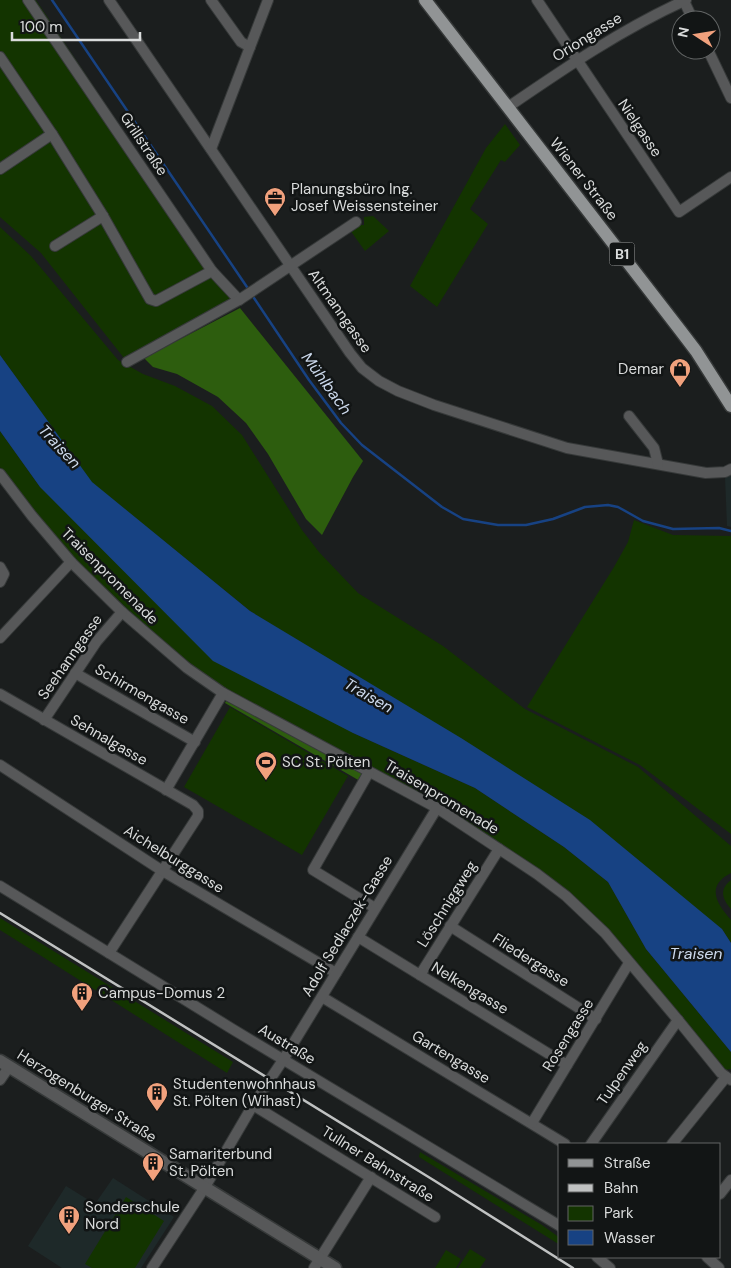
<svg xmlns="http://www.w3.org/2000/svg" width="731" height="1268" font-family="'DM Sans',sans-serif">
	<rect width="100%" height="100%" fill="#1b1e1e"/>
	<g fill="#1e2929">
		<path d="M731,473V527L727,526L725,477Z"/>
		<path d="M113,1178L174,1217L141,1268H62L28,1246L66,1186L95,1204Z"/>
	</g>
	<g fill="#133400">
		<path d="M0,0H36L216,270L244,301L124,358L41,253L0,217Z"/>
		<path d="M505,124L520,145L505,162L501,160L470,209L488,224L437,307L410,286L486,148Z"/>
		<path d="M373,216L389,231L365,251L350,230L357,225H364V217Z"/>
		<path d="M0,227L31,256L118,360L143,374L175,386L212,406L242,435L302,530L319,552L358,593L443,646L525,709L638,767L731,846V873C705,886 717,904 731,920V943L722,929L250,611L91,482L0,355Z"/>
		<path d="M0,431L40,487L353,733L475,788L564,847L608,882L646,949L731,1052V1069L725,1070L722,1068L621,944L579,901L478,828L445,808L219,686L156,636L75,559L39,518L0,467Z"/>
		<path d="M634,520L673,535L731,536V834L640,765L527,707L614,567L628,542Z"/>
		<path d="M230,707L348,776L302,855L184,787Z"/>
		<path d="M731,880V909C722,899 719,889 731,880Z"/>
		<path d="M0,918L233,1062L227,1073L0,930Z"/>
		<path d="M420,1152L542,1225L560,1238V1245L419,1157Z"/>
		<path d="M126,1197L164,1221L135,1268H92L85,1264Z"/>
		<path d="M470,1249L486,1259L480,1268H458Z"/>
		<path d="M446,1250L461,1259L456,1268H435Z"/>
	</g>
	<g fill="#2d5d0e">
		<path d="M240,308L363,461L353,477L322,535L306,519L268,454L246,423L218,397L177,374L153,367L144,358Z"/>
		<path d="M228,697L366,772L360,781L225,703Z"/>
	</g>
	<path fill="#174283" d="M0,355L92,482L250,611L461,738L590,820L722,929L731,943V1052L646,949L608,882L564,847L475,788L353,733L213,661L40,487L0,431Z"/>
	<g fill="none" stroke-linecap="round" stroke-linejoin="round">
		<g stroke="#174283" stroke-width="2.5">
			<path d="M52,0L249,290"/>
			<path d="M252,295L309,380L341,423L362,445L442,507L463,519L498,525H526L553,519L585,507L608,505L618,507L643,521L673,529L719,528L731,531"/>
		</g>
		<g stroke="#363939" stroke-width="12">
			<g id="minor">
				<path d="M28,0L212,271L239,300"/>
				<path d="M109,0L350,353L362,368L379,381L398,391L434,405L567,448L706,473L725,472L731,469"/>
				<path d="M211,0L241,42L250,47"/>
				<path d="M537,0L679,212L731,177"/>
				<path d="M684,1L693,20"/>
				<path d="M708,50L731,98"/>
				<path d="M0,57L52,134L103,216L150,299L156,301L212,271"/>
				<path d="M508,107C565,68 622,29 686,0"/>
				<path d="M211,149L268,0"/>
				<path d="M0,169L52,134"/>
				<path d="M55,246L103,216"/>
				<path d="M127,362L239,300L356,222"/>
				<path d="M629,416L654,448L658,464"/>
				<path d="M0,474L32,516L71,562L122,612L187,668L223,693L437,808L537,874L566,896L605,933L678,1020L721,1073L731,1080"/>
				<path d="M0,567L4,574L0,582"/>
				<path d="M0,638L71,562"/>
				<path d="M75,673L195,742"/>
				<path d="M0,694L193,805L198,811V816L109,953"/>
				<path d="M44,720L97,641L122,612"/>
				<path d="M0,765L161,870L336,973"/>
				<path d="M369,772L313,870L375,908"/>
				<path d="M166,790L223,693"/>
				<path d="M0,886L234,1030L560,1226"/>
				<path d="M450,926L596,1019"/>
				<path d="M358,937L567,1065"/>
				<path d="M420,975L499,849"/>
				<path d="M322,997L565,1144"/>
				<path d="M0,1080L9,1067"/>
				<path d="M253,1105L435,1217"/>
				<path d="M532,1123L629,963"/>
				<path d="M591,1144L678,1020"/>
				<path d="M672,1144L726,1077"/>
				<path d="M720,1194L731,1180"/>
				<path d="M597,1257L610,1268"/>
				<path d="M707,1257L719,1268"/>
				<path d="M152,1268L205,1187L253,1105L283,1060L437,808"/>
				<path d="M314,1268L371,1177"/>
			</g>
		</g>
		<g stroke="#363939" stroke-width="15">
			<path id="tertiary" d="M0,1061L335,1268"/>
		</g>
		<g stroke="#363939" stroke-width="15">
			<path id="primary" d="M425,0L680,330L696,351L731,406"/>
		</g>
		<use href="#minor" stroke="#575859" stroke-width="10"/>
		<use href="#tertiary" stroke="#575859" stroke-width="12"/>
		<use href="#primary" stroke="#919495" stroke-width="12"/>
		<path stroke="#c0c2c2" stroke-width="2.5" d="M0,913L435,1181L573,1268"/>
	</g>
	<defs>
		<g id="office-pin" transform="scale(1.125)"><path d="M0 17L-7.5 6A9.5 9.5 0 1 1 7.5 6Z" fill="#f1a17d" stroke="#121515"/><path d="M-6-3h4V-5.5h4V-3h4V5H-6ZM-1-4.5V-3h2v-1.5ZM-6 0V1H6V0Z" fill="#111"/></g>
		<g id="shop-pin" transform="scale(1.125)"><path d="M0 17L-7.5 6A9.5 9.5 0 1 1 7.5 6Z" fill="#f1a17d" stroke="#121515"/><path d="M-5-2.5h2.3a2.7 3.5 0 0 1 5.4 0H5L5.5 6h-11ZM-1.5-2.5h3a1.5 2.3 0 0 0-3 0Z" fill="#111"/></g>
		<g id="stadium-pin" transform="scale(1.125)"><path d="M0 17L-7.5 6A9.5 9.5 0 1 1 7.5 6Z" fill="#f1a17d" stroke="#121515"/><path d="M0-5a6.5 5 0 1 0 0 10a6.5 5 0 1 0 0-10ZM-3.5-1.8h7v3.6h-7Z" fill="#111"/></g>
		<g id="building-pin" transform="scale(1.125)"><path d="M0 17L-7.5 6A9.5 9.5 0 1 1 7.5 6Z" fill="#f1a17d" stroke="#121515"/><path d="M-4-6H4V6H1V3H-1V6H-4ZM-2.5-4.3h1.7v1.8h-1.7ZM.8-4.3h1.7v1.8H.8ZM-2.5-1h1.7V.8h-1.7ZM.8-1h1.7V.8H.8Z" fill="#111"/></g>
	</defs>
	<g fill-rule="evenodd">
		<use href="#office-pin" x="275" y="198"/>
		<use href="#shop-pin" x="680" y="369"/>
		<use href="#stadium-pin" x="266" y="762"/>
		<use href="#building-pin" x="82" y="993"/>
		<use href="#building-pin" x="157" y="1093"/>
		<use href="#building-pin" x="153" y="1163"/>
		<use href="#building-pin" x="69" y="1216"/>
	</g>
	<g text-anchor="middle" stroke-width="5" stroke-linejoin="round" paint-order="stroke">
		<rect fill="#121515" stroke="#9ea0a0" stroke-width="1" x="609.5" y="242.5" width="25" height="23" rx="4"/>
		<g font-size="14" font-weight="bold" fill="#dadcdc">
			<text x="622" y="259">B1</text>
		</g>
		<g font-size="15" fill="#dadcdc" stroke="#121515">
			<text transform="translate(587 37) rotate(-32)" y="5">Oriongasse</text>
			<text transform="translate(640 128) rotate(56)" y="5">Nielgasse</text>
			<text transform="translate(144 144) rotate(56)" y="5">Grillstraße</text>
			<text transform="translate(584 179) rotate(52)" y="5">Wiener Straße</text>
			<text transform="translate(340 311) rotate(55)" y="5">Altmanngasse</text>
			<text transform="translate(110 576) rotate(45)" y="5">Traisenpromenade</text>
			<text transform="translate(70 657) rotate(-55)" y="5">Seehanngasse</text>
			<text transform="translate(142 694) rotate(30)" y="5">Schirmengasse</text>
			<text transform="translate(109 740) rotate(30)" y="5">Sehnalgasse</text>
			<text transform="translate(442 797) rotate(31)" y="5">Traisenpromenade</text>
			<text transform="translate(174 859) rotate(32)" y="5">Aichelburggasse</text>
			<text transform="translate(447 904) rotate(-58)" y="5">Löschniggweg</text>
			<text transform="translate(347 926) rotate(-59)" y="5">Adolf Sedlaczek-Gasse</text>
			<text transform="translate(531 960) rotate(32)" y="5">Fliedergasse</text>
			<text transform="translate(470 988) rotate(31)" y="5">Nelkengasse</text>
			<text transform="translate(568 1035) rotate(-58)" y="5">Rosengasse</text>
			<text transform="translate(287 1044) rotate(31)" y="5">Austraße</text>
			<text transform="translate(451 1057) rotate(31)" y="5">Gartengasse</text>
			<text transform="translate(622 1073) rotate(-55)" y="5">Tulpenweg</text>
			<text transform="translate(87 1096) rotate(32)" y="5">Herzogenburger Straße</text>
			<text transform="translate(378 1164) rotate(32)" y="5">Tullner Bahnstraße</text>
		</g>
		<g font-size="15" fill="#dadcdc" stroke="#121515" text-anchor="start">
			<text x="291" y="194">Planungsbüro Ing.<tspan x="291" dy="17">Josef Weissensteiner</tspan></text>
			<text x="664" y="374" text-anchor="end">Demar</text>
			<text x="282" y="767">SC St. Pölten</text>
			<text x="98" y="998">Campus-Domus 2</text>
			<text x="173" y="1089">Studentenwohnhaus<tspan x="173" dy="17">St. Pölten (Wihast)</tspan></text>
			<text x="169" y="1159">Samariterbund<tspan x="169" dy="17">St. Pölten</tspan></text>
			<text x="85" y="1212">Sonderschule<tspan x="85" dy="17">Nord</tspan></text>
		</g>
		<g font-size="16" font-style="italic" fill="#ccd9ec" stroke="#121515">
			<text transform="translate(327 383) rotate(54)" y="6">Mühlbach</text>
			<text transform="translate(60 446) rotate(47)" y="6">Traisen</text>
			<text transform="translate(369 695) rotate(30)" y="6">Traisen</text>
			<text x="696" y="959">Traisen</text>
		</g>
	</g>
	<rect x="558" y="1143" width="162" height="115" fill="#121515" stroke="#626565"/>
	<rect x="568" y="1159" width="25" height="8" fill="#919495" stroke="#626565"/>
	<text x="604" y="1168" font-size="15" fill="#dadcdc">Straße</text>
	<rect x="568" y="1184" width="25" height="8" fill="#c0c2c2" stroke="#626565"/>
	<text x="604" y="1193" font-size="15" fill="#dadcdc">Bahn</text>
	<rect x="568" y="1206" width="25" height="15" fill="#133400" stroke="#626565"/>
	<text x="604" y="1218" font-size="15" fill="#dadcdc">Park</text>
	<rect x="568" y="1230" width="25" height="15" fill="#174283" stroke="#626565"/>
	<text x="604" y="1243" font-size="15" fill="#dadcdc">Wasser</text>
	<g transform="translate(696 35) rotate(282)"><circle r="24" fill="#121515" stroke="#626565"/>
	<path d="M0-4L9 19L0 12L-9 19Z" fill="#f1a17d"/>
	<text y="-8" font-size="14" font-weight="bold" text-anchor="middle" fill="#dadcdc">N</text>
	</g>
	<path d="M12 32v8h128v-8" fill="none" stroke="#dadcdc" stroke-width="2.5"/>
	<text x="20" y="32" font-size="15" fill="#dadcdc" stroke="#121515" stroke-width="4" paint-order="stroke">100 m</text>
</svg>
